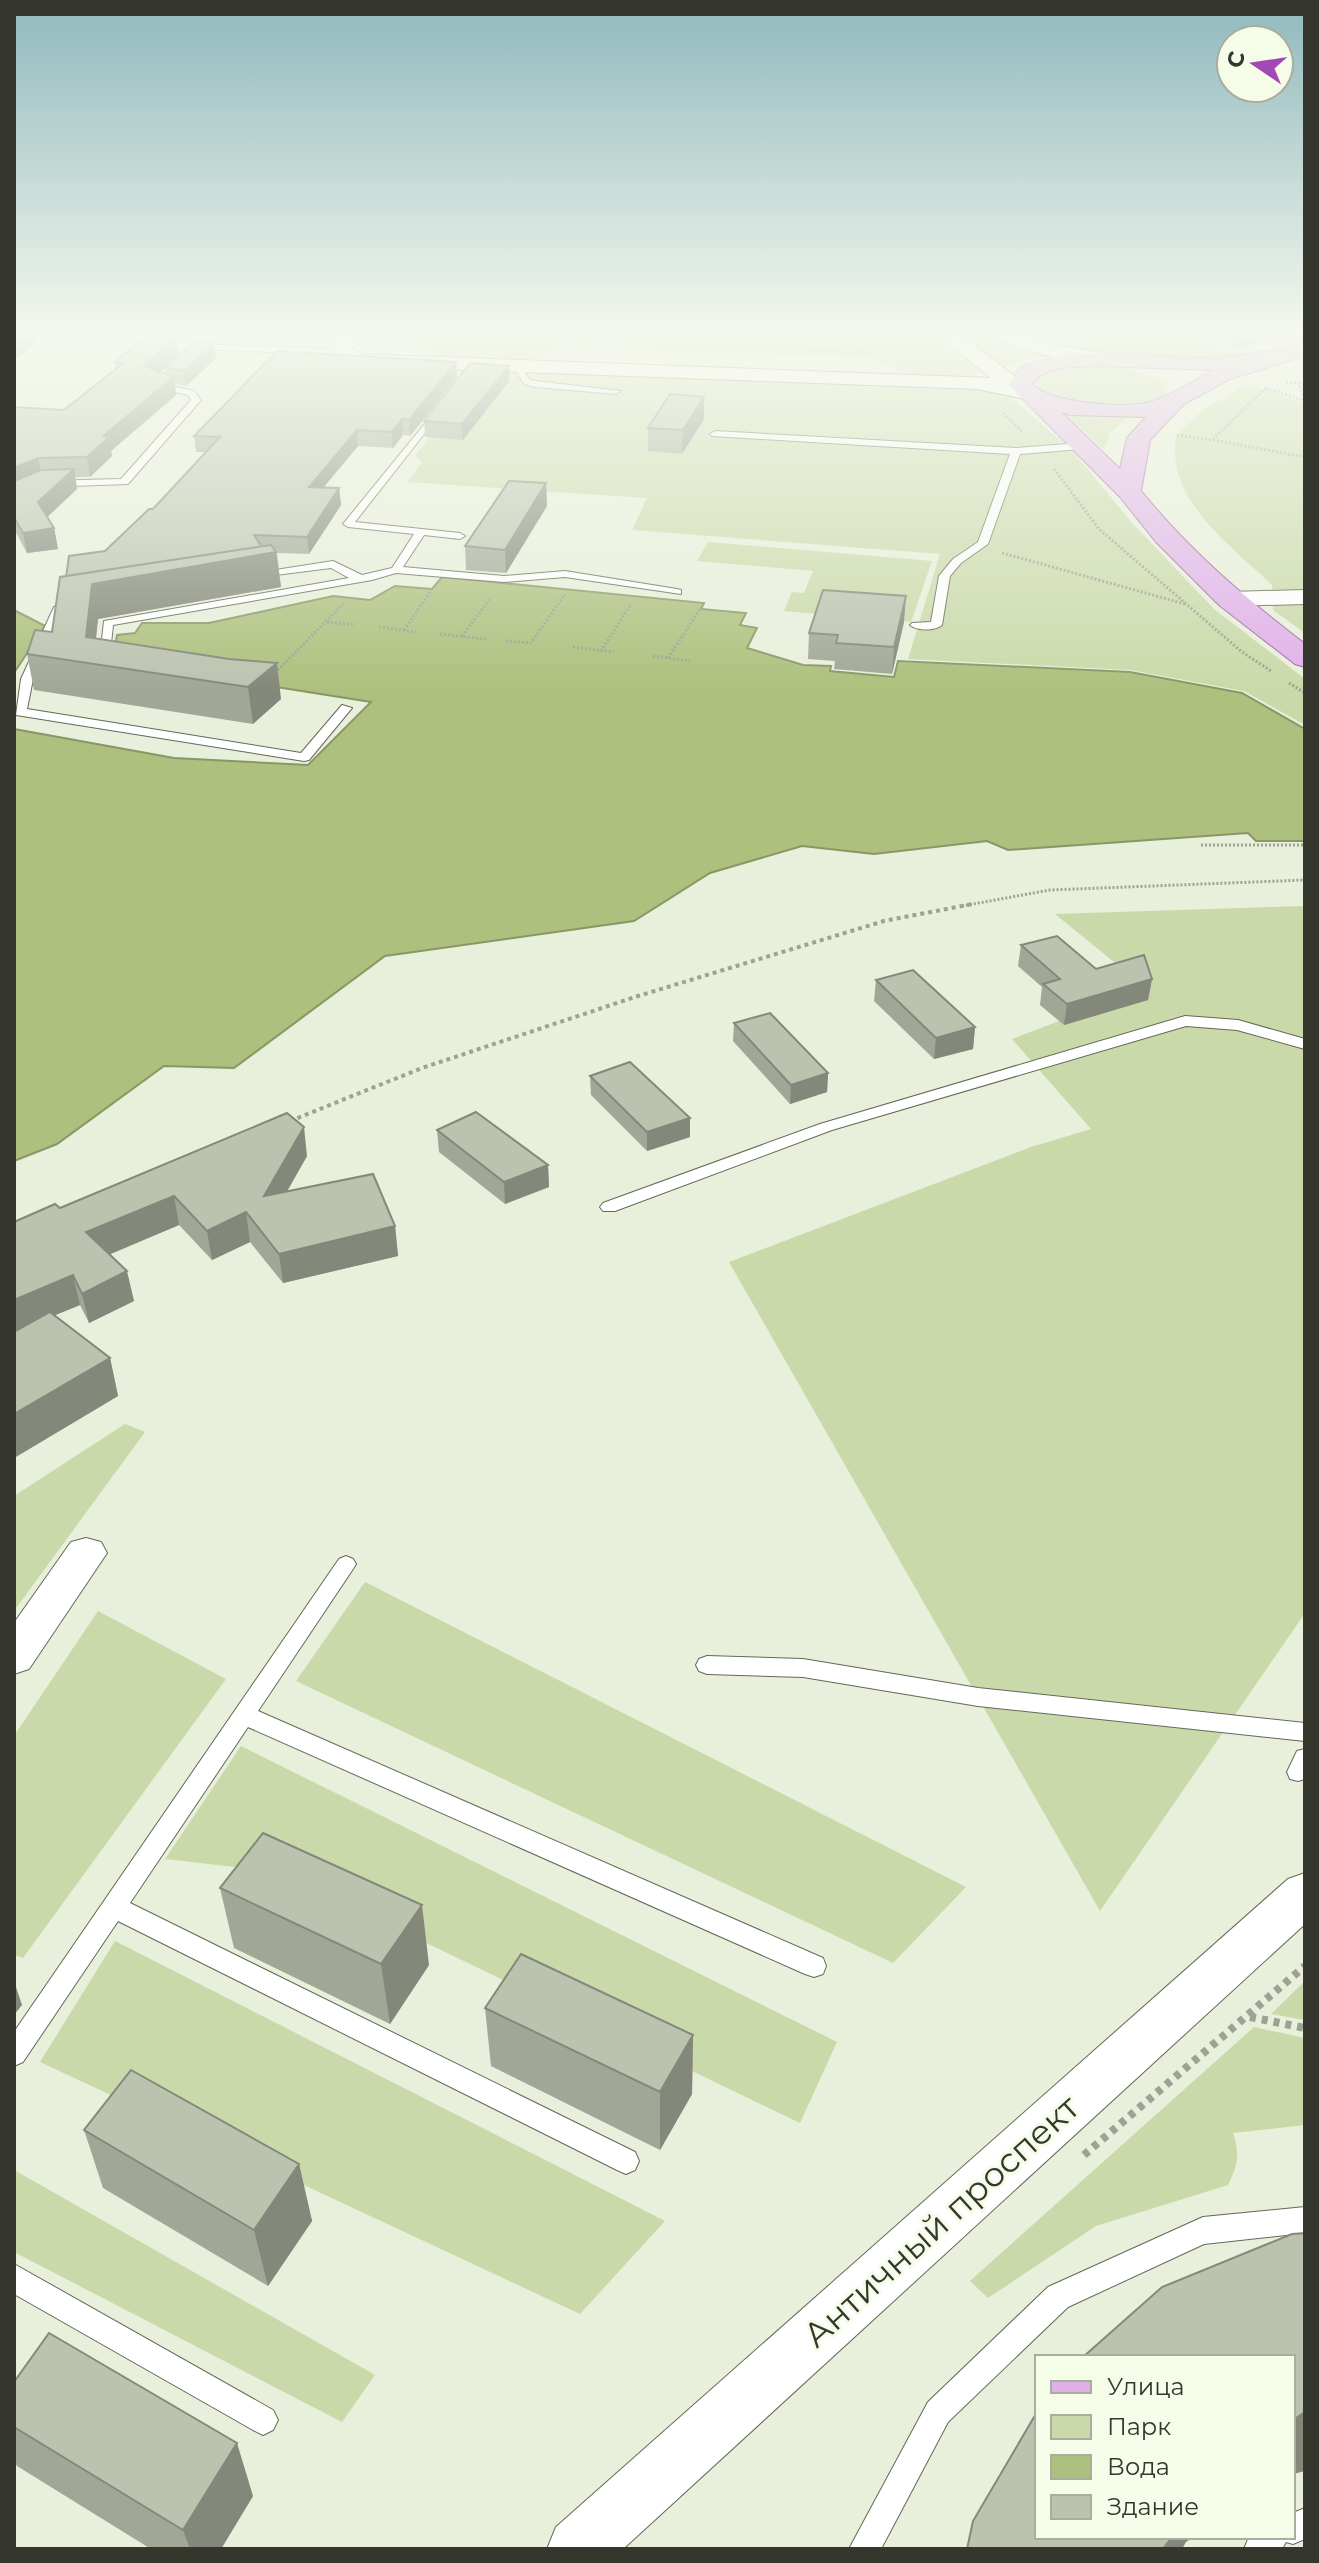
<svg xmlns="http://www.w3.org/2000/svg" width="1319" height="2563" font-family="Montserrat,sans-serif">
	<rect width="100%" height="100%" fill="#e8efda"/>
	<g fill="#cad9a9">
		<path d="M397,333H928L979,371L968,379L918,378L870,357L562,348L522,363L443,360Z"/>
		<path d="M956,333H982L1054,355L1027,359L1004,368Z"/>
		<path d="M1017,333H1190L1202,341L1246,354C1169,366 1091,357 1017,333Z"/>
		<path d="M1084,365L1128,369L1158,379L1166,385L1168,392C1147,417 1054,409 1035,385C1041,367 1067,367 1084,365Z"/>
		<path d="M482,371L1002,391L1070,448L1134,525L1214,609L1305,679V725L1244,691L1130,670L908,659L940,554L632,530L647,498L408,482L422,462L415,456Z"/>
		<path d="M1247,384L1305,404V633L1273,610L1272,585C1232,547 1165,499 1176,437L1204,409Z"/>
		<path d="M1052,409L1131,413L1110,433L1104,450L1082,429Z"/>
		<path d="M708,542L932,561L911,622L784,611L792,592L804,593L813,571L697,561Z"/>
		<path d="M1305,906V1613L1100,1911L729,1262L1031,1147L1091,1129L1012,1039L1146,988L1055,914Z"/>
		<path d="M125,1424L145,1432L14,1611V1496Z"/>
		<path d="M365,1582L966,1887L893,1963L296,1681Z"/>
		<path d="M98,1611L226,1679L23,1958L14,1955V1736Z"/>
		<path d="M241,1746L837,2042L800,2123L279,1872L165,1859Z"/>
		<path d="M115,1941L665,2221L580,2314L40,2062Z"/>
		<path d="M1305,1981V2020L1271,2014Z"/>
		<path d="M1254,2027L1305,2038V2125L1233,2133C1240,2154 1238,2165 1228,2185L1096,2226L988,2298L970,2281Z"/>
		<path d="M14,2170L375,2375L342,2422L14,2252Z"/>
	</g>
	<g fill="#adc07d" stroke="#899766" stroke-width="2">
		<path d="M442,577L704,603L701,609L746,613L740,625L757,628L747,648L803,665L831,666L830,671L894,677L898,661L1130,672L1242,693L1305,729V841H1256L1248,833L1008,850L987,841L874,854L802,846L710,873L634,921L385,956L234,1068L164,1066L57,1144L14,1161V729L174,758L308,765L371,702L112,661L117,635L135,633L142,623H209L333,596L370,600L395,586L432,589Z"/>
		<path d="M14,610L45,626L14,673Z"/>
	</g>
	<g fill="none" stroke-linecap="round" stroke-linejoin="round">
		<g stroke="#636957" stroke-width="2">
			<g id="service">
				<path d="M108,333L104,336L14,340V334Z"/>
				<path d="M199,333H208L202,344L340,349L344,352L340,355L200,349L192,342Z"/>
				<path d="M512,364H518L530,380L535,381L621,391L616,394L535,387L524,384Z"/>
				<path d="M154,382L194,391L201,400L128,484L44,487L14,499V492L42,481L121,479L191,400L188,395L151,387Z"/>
				<path d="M440,405L443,410L355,522L460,533L465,536L460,539L424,535L403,567L504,576L565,571L677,589L681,590V594L565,577L504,582L396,573L372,580L113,625L109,663L99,666L104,621L349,578L331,568L252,578L251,576L256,573L333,561L362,575L392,568L414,534L348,527L343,524Z"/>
				<path d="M715,431L1016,448L1081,443L1086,446L1081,449L1020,454L988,544L961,563L950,576L942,625C935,631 917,631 910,625L912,623L931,622L939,576L953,559L978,542L1010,454L712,436L710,434Z"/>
				<path d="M69,602L75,605L65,609L33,679L27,709L301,753L342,705L352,708L309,760L304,761L16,715L21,679L54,607Z"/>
				<path d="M1185,1016L1238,1020L1305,1039V1049L1237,1030L1186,1026L832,1130L615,1211H603L600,1207L603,1203L820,1124Z"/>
				<path d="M346,1556L353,1559L356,1564L353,1569L258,1711L823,1958L826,1966L823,1974L814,1977L805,1974L248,1727L130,1903L635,2152L639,2161L635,2170L626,2174L617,2170L118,1921L23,2062L14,2066V2032L339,1559Z"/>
				<path d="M707,1656L803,1659L978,1688L1305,1723V1741L978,1706L803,1677L707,1674L699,1671L696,1665L699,1659Z"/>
				<path d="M1305,1749V1779L1298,1781L1290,1779L1287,1772L1297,1751Z"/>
				<path d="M1305,2207V2233L1204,2244L1068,2307L948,2422L881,2549H849L928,2402L1048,2287L1203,2217Z"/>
				<path d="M14,2264L273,2410L278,2420L273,2430L263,2435L253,2430L14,2294Z"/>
				<path d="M1305,2508V2539L1293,2544L1286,2542L1282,2549H1244L1249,2537H1293V2513Z"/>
			</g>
		</g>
		<g stroke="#636957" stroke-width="2">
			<g id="minor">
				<path d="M1305,590V604L1229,606L1218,599L1229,592Z"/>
				<path d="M86,1538L101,1542L107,1553L29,1669L14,1674V1623L71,1542Z"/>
				<path d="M1305,1873V1924L623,2549H547L556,2527L1288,1879Z"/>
			</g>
		</g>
		<g stroke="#636957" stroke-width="2">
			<g id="secondary">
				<path d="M340,333H360L352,349L362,354L991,378L935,333H958L1036,392L1025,399L977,389L358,366L329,352Z"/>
				<path d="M985,333H1017L1053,345L1121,356L1124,361L1113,367L1050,357L988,337Z"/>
			</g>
		</g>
		<g stroke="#96649f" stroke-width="2">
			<path id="primary" d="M1305,343V356L1230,379L1184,404L1150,440L1141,491C1190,551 1245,598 1305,644V667L1295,664L1219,605L1156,542L1120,497L1009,385L1020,368C1076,344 1137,357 1196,358C1234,358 1268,352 1305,343ZM1098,366L1213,370C1192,382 1170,397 1146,403C1120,408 1051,403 1032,384C1044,365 1077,367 1098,366ZM1061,412L1070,415L1146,417L1127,438L1120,469Z"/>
		</g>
		<g stroke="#9da293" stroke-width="3" stroke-dasharray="2 2" stroke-linecap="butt">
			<path d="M822,333L857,349"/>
			<path d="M508,339L559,340L579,333"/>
			<path d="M559,340L862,352L882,338L910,333"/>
			<path d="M1286,382L1305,384"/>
			<path d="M1299,382L1303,400"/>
			<path d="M1266,388L1212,440L1305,457"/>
			<path d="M1266,388L1305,401"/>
			<path d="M1003,413L1022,431"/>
			<path d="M1177,435L1212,440"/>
			<path d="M1054,469L1099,529L1242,652L1271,671"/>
			<path d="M1002,553L1185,604"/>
			<path d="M327,622L355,625"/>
			<path d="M379,627L416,632"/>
			<path d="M404,630L431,591"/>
			<path d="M440,634L486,639"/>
			<path d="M462,636L490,599"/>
			<path d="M506,641L531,643L565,594"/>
			<path d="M573,647L614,652"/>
			<path d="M601,651L631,604"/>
			<path d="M653,656L690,661"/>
			<path d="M668,658L700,609"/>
			<path d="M275,673L344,603"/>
			<path d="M1289,683L1305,693"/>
			<path d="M1201,845H1305"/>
			<path d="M962,906L1050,890L1305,880"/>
		</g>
		<path stroke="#9da293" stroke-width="4" stroke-dasharray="4 4" stroke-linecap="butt" d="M290,1121L422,1068L638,996L884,921L973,904"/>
		<g stroke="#9da293" stroke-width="8" stroke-dasharray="6 6" stroke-linecap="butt">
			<path d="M1250,2017L1305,2028"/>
			<path d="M1084,2155L1305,1966"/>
		</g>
		<use href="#service" fill="#fff" fill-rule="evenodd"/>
		<use href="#minor" fill="#fff" fill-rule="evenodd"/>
		<use href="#secondary" fill="#fff" fill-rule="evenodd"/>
		<use href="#primary" fill="#e0b0ea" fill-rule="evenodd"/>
	</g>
	<g fill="#a1a796" fill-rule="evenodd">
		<path d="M1183,333H1287L1238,349Z"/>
		<path d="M176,338L179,356L214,344L216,358L186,386L175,384L176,395L111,451L112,456L90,477H75L77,489L47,517L54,528L58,549L27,553L14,529V407L64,410L116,369L115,362ZM165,368L166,374L160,372Z"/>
		<path d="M456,362L457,377L410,436L403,435L393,448L358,446L324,487L339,488L341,505L309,554L277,553L281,587L98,619L96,638L229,659L281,699L253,724L34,690L27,654L52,632L66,577L105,551L153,509L206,452H196L194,436Z"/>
		<path d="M509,366V381L463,440L425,437L424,421Z"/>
		<path d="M704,419L682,454L648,451V428Z"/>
		<path d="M546,483L547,506L506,573L466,570L465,546Z"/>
		<path d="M904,622L892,674L834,669L835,661L808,659L809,633Z"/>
		<path d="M1021,945L1096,969L1152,979L1148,1000L1064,1025L1040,1005L1042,987L1018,966Z"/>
		<path d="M876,980L975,1027L973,1049L934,1059L874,1001Z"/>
		<path d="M734,1023L828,1073L827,1092L790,1104L733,1041Z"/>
		<path d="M590,1076L690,1137L647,1151L591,1095Z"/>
		<path d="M437,1130L548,1165L549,1187L505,1204L439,1152Z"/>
		<path d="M307,1156L287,1191L395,1226L398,1256L283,1283L250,1242L212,1260L179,1225L109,1254L134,1301L89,1323L80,1305L55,1315L110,1358L118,1396L14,1458V1222L60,1208Z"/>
		<path d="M220,1888L429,1965L390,2024L234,1948Z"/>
		<path d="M485,2008L693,2035L692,2094L660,2150L491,2066Z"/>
		<path d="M84,2130L299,2164L312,2221L268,2286L103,2188Z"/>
		<path d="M14,2382L253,2496L221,2549H151L17,2466L14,2461Z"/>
	</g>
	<g fill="#83887a">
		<path d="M17,333H36L38,342L15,359L14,335Z"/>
		<path d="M1241,333H1287L1238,349Z"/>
		<path d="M176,338L179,356L146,385L143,366Z"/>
		<path d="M214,344L216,358L186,386L184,371Z"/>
		<path d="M456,362L457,377L410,436L409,420Z"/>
		<path d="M509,366V381L463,440L462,424Z"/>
		<path d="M174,377L176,395L111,451L112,456L90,477L87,457L103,436Z"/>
		<path d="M704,397V419L682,454L683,430Z"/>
		<path d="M402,419L403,435L393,448L392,432Z"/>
		<path d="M357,430L358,446L310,503L309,487Z"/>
		<path d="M38,458L42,478L14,489V468Z"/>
		<path d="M74,469L77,489L42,522L38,502Z"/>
		<path d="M546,483L547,506L506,573L505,550Z"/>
		<path d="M339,488L341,505L309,554L307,537Z"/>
		<path d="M54,528L58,549L27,553L23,533Z"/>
		<path d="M276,552L281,587L98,619L93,664L65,582Z"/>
		<path d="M906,596L904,622L892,674L894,647Z"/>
		<path d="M277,663L281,699L253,724L248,687Z"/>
		<path d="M1152,979L1148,1000L1064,1025L1067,1004Z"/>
		<path d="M975,1027L973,1049L934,1059L936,1038Z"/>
		<path d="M828,1073L827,1092L790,1104L791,1085Z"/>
		<path d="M690,1118V1137L647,1151V1132Z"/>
		<path d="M304,1127L307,1156L268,1225L264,1196Z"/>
		<path d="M548,1165L549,1187L505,1204L504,1182Z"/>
		<path d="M174,1196L179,1225L92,1262L86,1232Z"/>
		<path d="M246,1212L250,1242L212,1260L207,1231Z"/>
		<path d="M395,1226L398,1256L283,1283L279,1254Z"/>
		<path d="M127,1271L134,1301L89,1323L82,1294Z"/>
		<path d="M73,1275L80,1305L14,1332V1300Z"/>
		<path d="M110,1358L118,1396L14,1458V1414Z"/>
		<path d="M422,1905L429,1965L390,2024L381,1964Z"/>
		<path d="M14,1981L22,2005L14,2015Z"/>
		<path d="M693,2035L692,2094L660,2150V2092Z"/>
		<path d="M299,2164L312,2221L268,2286L254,2230Z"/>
		<path d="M1305,2412V2471L1293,2474V2420Z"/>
		<path d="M237,2443L253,2496L221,2549H190L183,2530Z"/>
		<path d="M1172,2537H1193L1186,2542L1182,2549H1163Z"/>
	</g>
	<g fill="#bbc2ae" stroke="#83887a" stroke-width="2">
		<path d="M147,336L176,338L143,366L174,377L103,436L109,437L87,457L38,458L14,468V407L64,410L125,362H115Z"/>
		<path d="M195,342L214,344L184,371L165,367Z"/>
		<path d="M277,351L456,362L409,420L402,419L392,432L357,430L309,487L339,488L307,537L254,535L262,547L66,577L69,556L105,551L149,509H153L220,437L194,436Z"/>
		<path d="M470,363L509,366L462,424L424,421Z"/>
		<path d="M670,394L704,397L683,430L648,428Z"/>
		<path d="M74,469L38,502L54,528L23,533L14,517V481L41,470Z"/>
		<path d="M509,481L546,483L505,550L465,546Z"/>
		<path d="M271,545L276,552L92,584L86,637L229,659L277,663L248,687L27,654L35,630L52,632L60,577Z"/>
		<path d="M823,590L906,596L894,647L836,643L838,635L809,633Z"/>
		<path d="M1057,936L1096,969L1144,955L1152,979L1067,1004L1043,984L1060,979L1021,945Z"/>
		<path d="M913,970L975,1027L936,1038L876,980Z"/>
		<path d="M770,1013L828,1073L791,1085L734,1023Z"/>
		<path d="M630,1062L690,1118L647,1132L590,1076Z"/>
		<path d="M476,1112L548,1165L504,1182L437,1130Z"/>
		<path d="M287,1113L304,1127L264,1196L373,1174L395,1226L279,1254L246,1212L207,1231L174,1196L86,1232L127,1271L82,1294L73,1275L14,1300V1222L55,1204L60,1208Z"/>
		<path d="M50,1312L110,1358L14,1414V1332Z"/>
		<path d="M263,1833L422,1905L381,1964L220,1888Z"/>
		<path d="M521,1954L693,2035L660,2092L485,2008Z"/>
		<path d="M131,2070L299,2164L254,2230L84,2130Z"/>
		<path d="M1305,2233V2412L1293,2420V2357H1083L1162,2287L1292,2234Z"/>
		<path d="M49,2333L237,2443L183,2530L14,2427V2382Z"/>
		<path d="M1037,2412V2537H1172L1163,2549H967L973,2521Z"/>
	</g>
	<linearGradient id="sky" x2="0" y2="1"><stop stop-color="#90b9bd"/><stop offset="0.48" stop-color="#f5f8ee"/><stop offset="1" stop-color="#f5f8ee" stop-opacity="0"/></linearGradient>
	<rect width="1319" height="692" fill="url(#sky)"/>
	<g text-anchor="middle" stroke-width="6" stroke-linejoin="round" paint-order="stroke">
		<g font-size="34" fill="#35372f" stroke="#f5fce7">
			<text transform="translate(941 2221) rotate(-42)" y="12">Античный проспект</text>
		</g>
	</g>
	<rect width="1319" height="2563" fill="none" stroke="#35372f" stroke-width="32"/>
	<rect x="1035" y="2355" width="260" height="184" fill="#f5fce7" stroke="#a8ad9d" stroke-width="2"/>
	<rect x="1051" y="2381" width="40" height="12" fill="#e0b0ea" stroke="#a8ad9d" stroke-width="2"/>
	<text x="1107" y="2395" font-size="24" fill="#35372f">Улица</text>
	<rect x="1051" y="2415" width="40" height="24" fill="#cad9a9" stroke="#a8ad9d" stroke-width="2"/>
	<text x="1107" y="2435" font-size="24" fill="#35372f">Парк</text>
	<rect x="1051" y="2455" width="40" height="24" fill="#adc07d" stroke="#a8ad9d" stroke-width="2"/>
	<text x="1107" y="2475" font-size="24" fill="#35372f">Вода</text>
	<rect x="1051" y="2495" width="40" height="24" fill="#bbc2ae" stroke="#a8ad9d" stroke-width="2"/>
	<text x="1107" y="2515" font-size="24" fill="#35372f">Здание</text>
	<g transform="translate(1255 64) rotate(283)"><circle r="38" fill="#f5fce7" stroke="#a8ad9d" stroke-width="2"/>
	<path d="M0-6L14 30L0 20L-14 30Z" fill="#a349b5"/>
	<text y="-12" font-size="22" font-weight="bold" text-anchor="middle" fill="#35372f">С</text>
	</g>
</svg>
